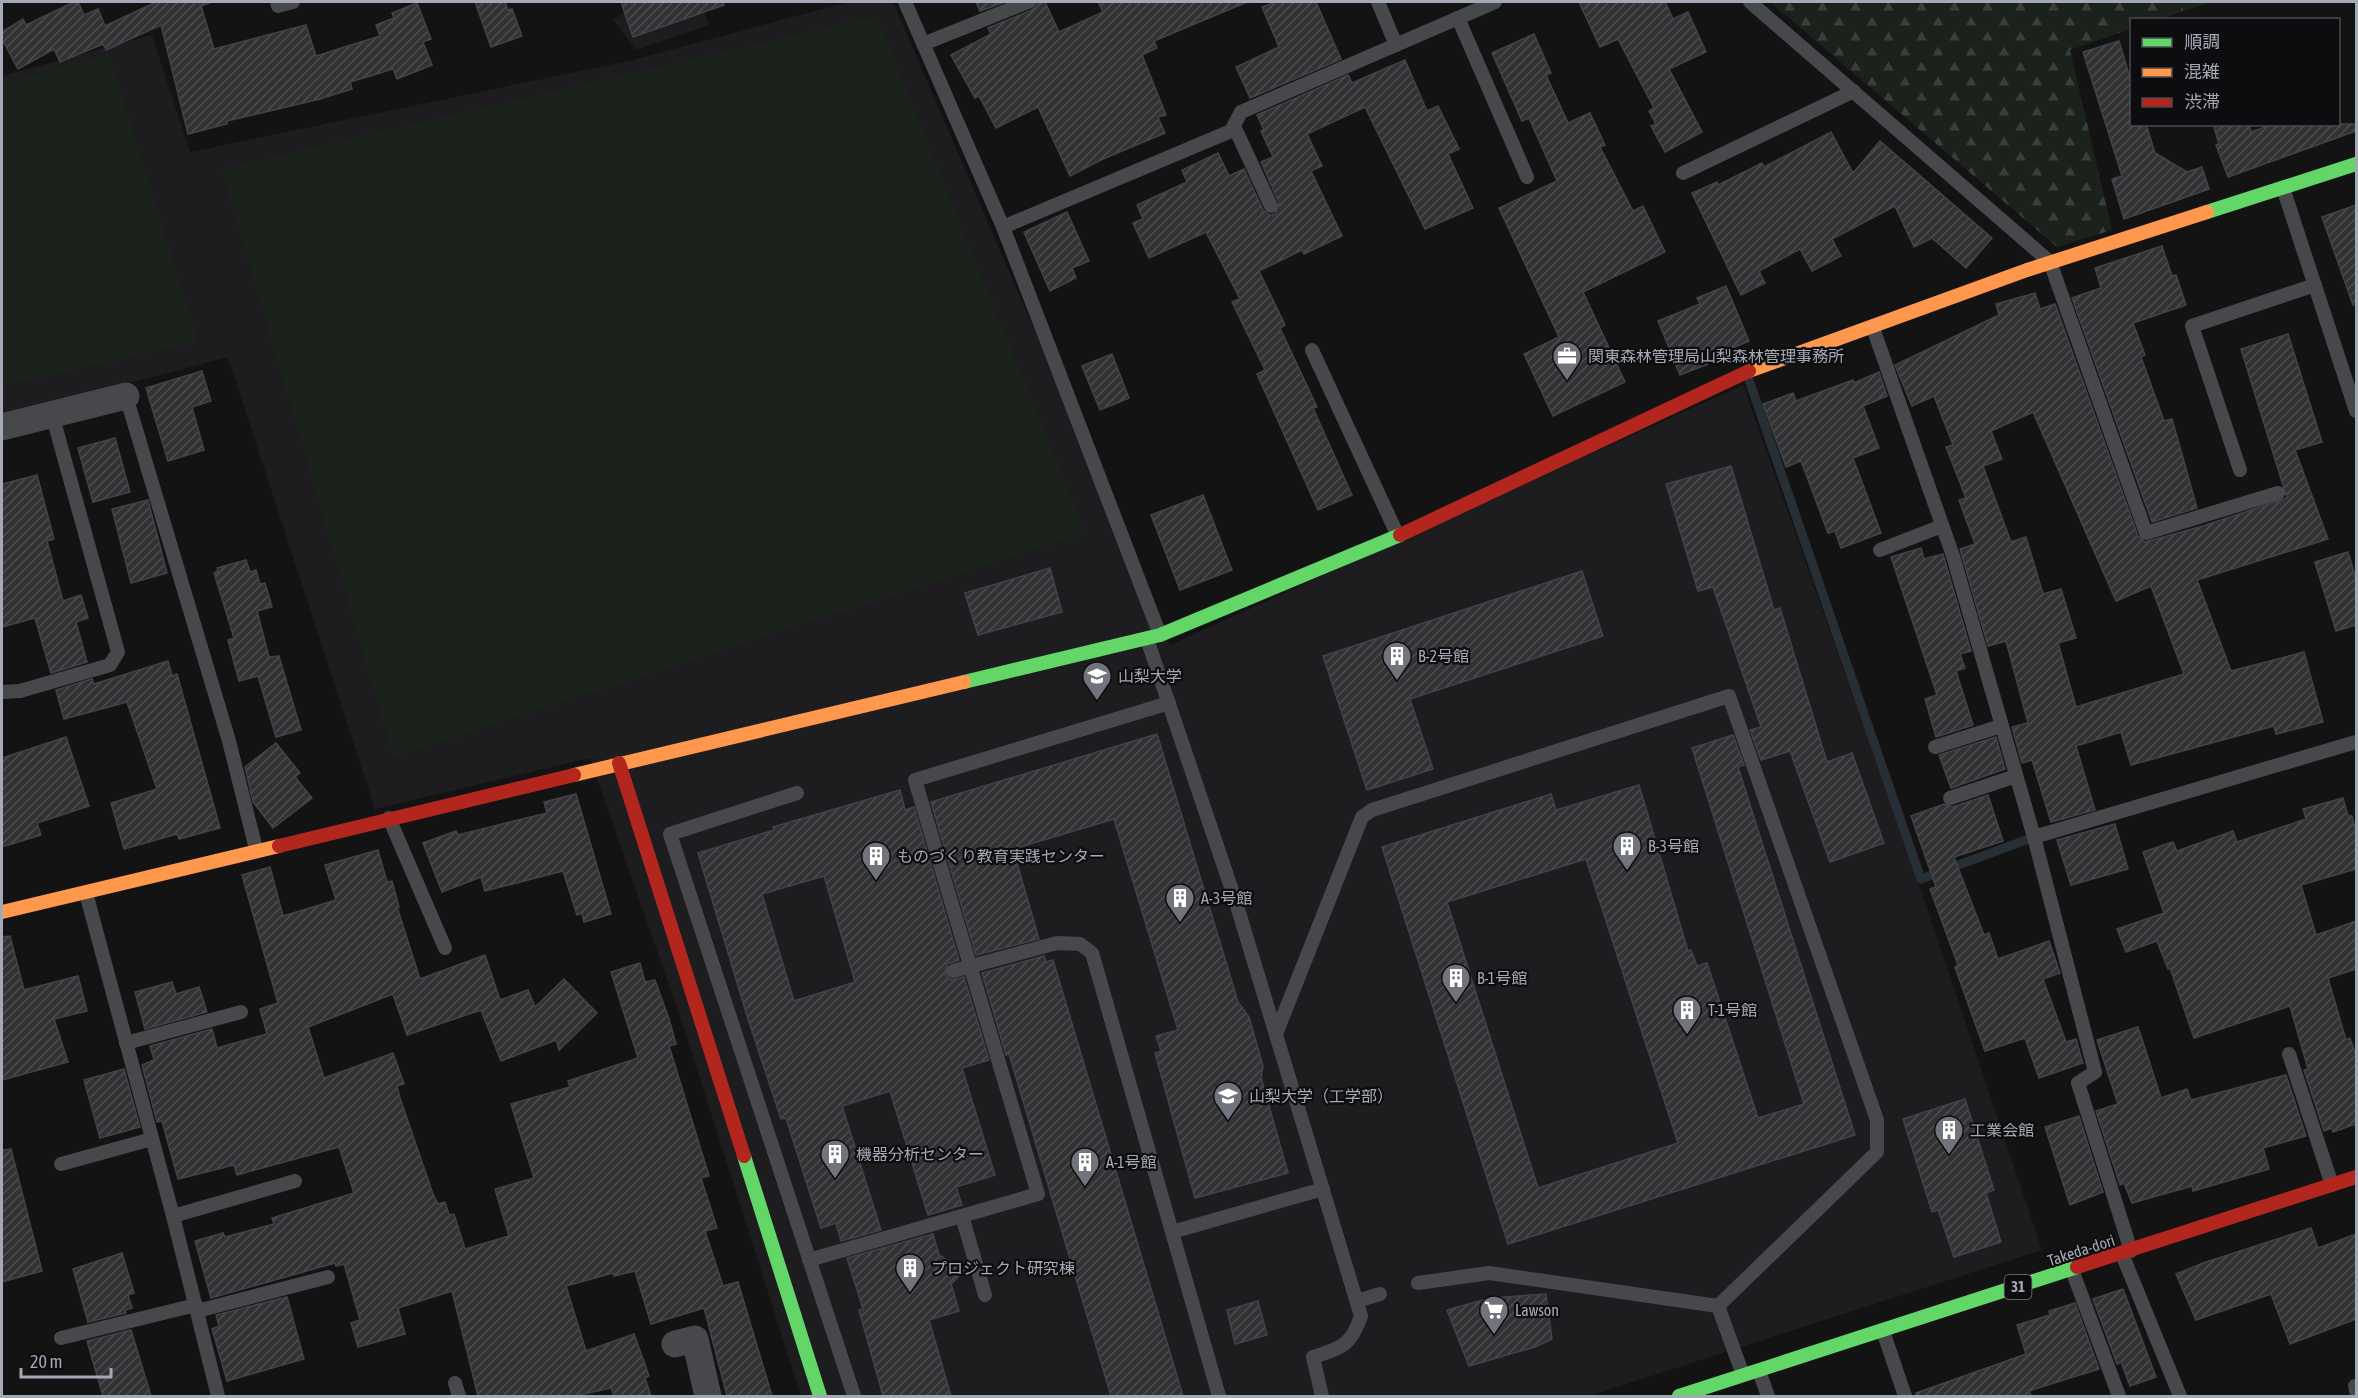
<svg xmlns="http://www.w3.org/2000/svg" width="2358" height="1398" font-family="'Asap Condensed','Noto Sans JP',sans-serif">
	<defs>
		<pattern id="forest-firs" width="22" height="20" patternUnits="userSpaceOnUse" patternTransform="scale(1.5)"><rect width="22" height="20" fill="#1b211b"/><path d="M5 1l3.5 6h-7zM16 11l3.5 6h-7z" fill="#393e3a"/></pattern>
		<pattern id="building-hatch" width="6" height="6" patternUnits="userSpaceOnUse" patternTransform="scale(1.5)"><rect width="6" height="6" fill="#323234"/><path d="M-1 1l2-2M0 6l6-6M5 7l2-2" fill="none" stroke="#4d4d4f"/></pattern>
	</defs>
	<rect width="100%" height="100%" fill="#131313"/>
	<g fill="#1d1d1f">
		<path d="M631,2H701L709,25L636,50L613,20L633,7Z"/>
		<path d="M849,2H893L1170,645L1743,385L1917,878L2042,1250L1589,1396H801L685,1031L590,758L375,809L228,357L2,417V76L152,35L190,152L629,61Z"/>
	</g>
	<path fill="url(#forest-firs)" d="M1770,2H2181L2184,11L2161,19L2132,20L2131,29L2070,50L2112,230L2057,247Z"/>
	<g fill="#1b211b">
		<path d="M2181,2H2214L2184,11Z"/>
		<path d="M877,16L1086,533L393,757L221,169Z"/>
		<path d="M109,54L199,342L2,386V84Z"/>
	</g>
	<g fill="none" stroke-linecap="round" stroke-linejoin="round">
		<path stroke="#262f35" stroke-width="9" d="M1748,377L1921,879L2034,837"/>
	</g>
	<g fill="url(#building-hatch)" stroke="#424347" stroke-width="1.5" fill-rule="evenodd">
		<path d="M74,2H78L84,15L98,9L105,26L156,2H212L201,6L214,49L306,25L316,56L380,36L376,25L394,18L392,13L417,3L431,39L423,42L432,65L397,79L393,69L350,82L352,89L320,99L227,121V124L188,134L161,25L106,50L103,44L60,62L54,49L18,69L2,39V32L23,19L26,25Z"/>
		<path d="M475,2H505L508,10L512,9L522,36L491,47Z"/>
		<path d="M621,2H723L724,5L633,37Z"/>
		<path d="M976,2H1005L980,11Z"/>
		<path d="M1037,2H1045L1059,32L1103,12L1098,2H1247L1154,41L1157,48L1142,55L1166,115L1158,117L1165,133L1103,159L1070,176L1038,107L996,128L979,96L975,98L951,55L991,34L988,28L1032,10Z"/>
		<path d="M1276,2H1316L1341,59L1250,98L1236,67L1279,47L1262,7Z"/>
		<path d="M1579,2H1665L1673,19L1688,12L1706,52L1669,69L1702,132L1665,152L1651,126L1656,124L1649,111L1654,108L1618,39L1600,47Z"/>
		<path d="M1534,34L1551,73L1546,75L1568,123L1590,113L1605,145L1600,147L1633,211L1643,206L1665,252L1583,292L1625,382L1553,416L1524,354L1559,337L1499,208L1557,181L1529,118L1522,121L1492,53Z"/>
		<path d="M2119,41L2132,85V124H2146L2155,153L2187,172L2202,167L2209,189L2124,219L2112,179L2122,176L2083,52Z"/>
		<path d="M1405,60L1427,111L1438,106L1459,149L1448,154L1473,208L1425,229L1365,107L1307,134L1322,166L1311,171L1342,236L1304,254L1302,250L1259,271L1285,325L1280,328L1317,407L1313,408L1352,495L1318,510L1257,374L1265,370L1232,302L1240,299L1206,232L1149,258L1133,223L1143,219L1137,205L1187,182L1182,170L1218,153L1229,176L1244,169L1263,210L1270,215L1275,214L1279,203L1261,162L1273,157L1261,131L1264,130L1257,115L1348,75L1352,83Z"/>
		<path d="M2213,124H2249L2251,132L2273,124H2356V131L2228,177L2216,145L2219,144Z"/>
		<path d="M1831,132L1853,173L1880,141L1992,238L1966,268L1932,238L1914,247L1895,206L1832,239L1841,256L1812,271L1800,249L1759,271L1765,283L1741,295L1692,193L1717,182L1718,185L1762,163L1764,167Z"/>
		<path d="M2356,205V304L2353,305L2322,217Z"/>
		<path d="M1067,212L1089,261L1072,268L1076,278L1050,291L1024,232Z"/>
		<path d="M2162,246L2172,276L2176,275L2186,305L2133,323L2145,355L2141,357L2164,421L2172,419L2197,508L2152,522L2072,298L2101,288L2095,268Z"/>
		<path d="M1726,286L1749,341L1706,359L1708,364L1680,375L1658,321L1700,304L1697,298Z"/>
		<path d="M2035,293L2040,309L2055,304L2138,536L2145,542L2203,526L2287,498L2241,349L2288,334L2322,442L2295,450L2328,539L2197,580L2231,671L2304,652L2323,722L2276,734L2274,726L2131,765L2121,732L2076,746L2095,810L2051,822L2032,760L2022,763L2012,727L2028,723L2006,641L1988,646L1960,549L1975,544L1959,500L1966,498L1946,447L1953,445L1934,396L1912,406L1895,365L1999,315L1996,304ZM2033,412L2116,601L2151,586L2184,674L2076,707L2058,643L2076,638L2061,589L2043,594L2026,537L2011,542L1983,466L2002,459L1991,431Z"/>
		<path d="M1112,354L1129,398L1100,410L1082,366Z"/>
		<path d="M202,371L211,401L192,407L204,450L168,461L146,388Z"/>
		<path d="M1879,372L1887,396L1863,406L1879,448L1853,458L1881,533L1841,548L1835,531L1828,533L1801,461L1786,467L1763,404L1793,393L1796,401L1853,380L1854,383Z"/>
		<path d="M115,438L130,492L93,502L78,448Z"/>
		<path d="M1731,466L1774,610L1780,608L1827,762L1852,753L1884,843L1830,862L1790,751L1761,760L1750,730L1761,727L1713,587L1698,591L1666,484Z"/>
		<path d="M37,475L54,539L47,541L63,601L81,595L88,618L76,622L87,662L51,673L35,618L2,627V484Z"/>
		<path d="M1203,495L1232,570L1180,590L1151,515Z"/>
		<path d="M148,500L167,573L131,583L112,509Z"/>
		<path d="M1921,548L1924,559L1943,554L1971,651L1960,654L1965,668L1956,671L1973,725L1936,737L1925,699L1937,695L1891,557Z"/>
		<path d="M2348,552L2356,579V625L2336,631L2315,562Z"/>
		<path d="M246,560L250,572L256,570L260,584L265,583L272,607L257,611L269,657L279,656L301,730L276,737L258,676L239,681L228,640L234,638L214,573L218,571L217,568Z"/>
		<path d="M1050,568L1062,612L978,635L965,593Z"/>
		<path d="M1582,571L1603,636L1410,699L1433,769L1367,790L1323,656Z"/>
		<path d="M168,661L172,676L177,674L220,828L179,839L177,834L124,849L111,803L157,789L127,702L64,719L56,690L92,679L94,684Z"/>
		<path d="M1157,734L1238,1002L1249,1017L1263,1066L1261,1077L1288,1173L1195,1198L1155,1053L1161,1051L1156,1036L1178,1030L1114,819L1013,849L1039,939L976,955L931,802Z"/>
		<path d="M1733,735L1744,765L1738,767L1855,1135L1508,1244L1382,847L1551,794L1556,810L1639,785L1688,951L1691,950L1697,966L1707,963L1758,1118L1804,1104L1692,748ZM1586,859L1678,1143L1538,1188L1447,902Z"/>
		<path d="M66,737L89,806L37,823L41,835L2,847V758Z"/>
		<path d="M1996,737L2005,769L1951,788L1939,755Z"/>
		<path d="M276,743L300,773L295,777L312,798L273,828L253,802L245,767Z"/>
		<path d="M900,790L905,810L914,807L959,960L947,964L945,974L951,980L964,977L989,1060L962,1068L995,1175L956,1187L962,1205L928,1215L890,1091L842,1106L881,1230L841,1241L836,1223L821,1228L786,1118L781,1119L748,1019L698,853L774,830L773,827ZM824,876L855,982L794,1001L762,894Z"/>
		<path d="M576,794L611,914L584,922L582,913L577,915L563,871L485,891L481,877L442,892L423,843L456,831L458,835L547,813L544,802Z"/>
		<path d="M1988,795L2003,841L1954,857L1984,935L1989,933L1998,959L2049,941L2060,973L2043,979L2066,1042L2076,1039L2083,1063L2039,1078L2025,1038L1985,1051L1955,967L1958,965L1930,889L1936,887L1911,816L1944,804L1953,807Z"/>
		<path d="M2343,798L2348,816H2352L2356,832V869L2301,885L2316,935L2356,921V969L2328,978L2346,1040L2350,1038L2356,1056V1124L2333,1132L2332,1128L2324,1131L2304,1070L2308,1069L2290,1006L2194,1038L2170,968L2168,969L2157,941L2126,952L2117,929L2164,913L2143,852L2173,842L2177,851L2233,831L2237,842L2306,819L2303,809Z"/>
		<path d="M2115,824L2128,869L2071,885L2057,840Z"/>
		<path d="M378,850L387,882L392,881L399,907H397L420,979L485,955L500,1000L528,990L535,1007L564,979L597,1013L559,1050L556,1040L501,1061L481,1010L407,1035L393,994L308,1027L324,1078L393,1053L404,1084L397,1086L400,1098L433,1194L438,1204L445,1202L449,1215L454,1214L465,1249L509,1236L495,1189L534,1178L511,1104L570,1087L568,1081L638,1058L611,972L640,963L645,982L655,980L669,1019L676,1044L669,1046L709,1176L701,1178L717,1228L705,1231L723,1286L738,1282L772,1396H727L704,1308L651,1324L635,1271L614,1276L613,1273L566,1286L586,1351L634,1334L649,1376L645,1378L651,1396H614L611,1388L575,1396H478L452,1291L398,1308L405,1334L358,1347L351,1323L360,1320L344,1264L336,1266L335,1263L211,1298L195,1241L223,1233L225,1237L274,1224L272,1218L354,1193L339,1147L237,1175L234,1165L178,1179L162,1121L157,1122L142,1065L154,1060L150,1046L212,1029L217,1048L267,1034L260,1009L278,1003L242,875L270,867L283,916L336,900L325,865Z"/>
		<path d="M10,936L24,990L78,976L87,1011L54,1019L68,1062L2,1080V937Z"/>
		<path d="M1044,956L1046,962L1053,960L1183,1396H1111L1009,1054L1006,1055L982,973Z"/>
		<path d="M172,982L176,994L199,987L207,1012L145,1029L135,992Z"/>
		<path d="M2138,1027L2161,1098L2187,1089L2191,1100L2286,1075L2306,1136L2263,1148L2269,1169L2193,1191L2192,1186L2132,1203L2124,1183L2120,1185L2096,1111L2118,1104L2097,1040Z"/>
		<path d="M124,1069L140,1127L100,1138L84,1080Z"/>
		<path d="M1965,1099L1994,1190L1986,1193L2001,1242L1954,1257L1938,1210L1932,1212L1903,1119Z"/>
		<path d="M2079,1116L2103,1192L2070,1205L2045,1127Z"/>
		<path d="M11,1149L42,1271L2,1282V1150Z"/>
		<path d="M2311,1228L2318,1248L2356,1234V1319L2290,1344L2271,1294L2196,1320L2176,1274L2203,1263Z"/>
		<path d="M933,1234L939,1255L964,1271L951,1284L959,1311L929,1320L951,1396H883L859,1310L863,1309L847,1258Z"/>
		<path d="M122,1253L134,1293L128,1295L132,1308L125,1310L126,1313L88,1322L73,1269Z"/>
		<path d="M2123,1289L2156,1377L2130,1386L2121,1362L2117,1364L2093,1299Z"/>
		<path d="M1546,1294L1552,1339L1535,1347L1469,1366L1447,1310L1490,1298Z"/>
		<path d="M287,1297L304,1359L227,1381L212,1329L219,1326L216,1315Z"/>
		<path d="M1258,1301L1267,1335L1235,1344L1227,1310Z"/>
		<path d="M2075,1303L2099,1369L2029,1391L2031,1396H1916V1393L2026,1354L2017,1325L2050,1315L2049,1311Z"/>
		<path d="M131,1330L151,1396H103L87,1341Z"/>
	</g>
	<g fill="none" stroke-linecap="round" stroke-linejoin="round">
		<g stroke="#47484c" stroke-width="14">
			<path d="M277,2L278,6L293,2"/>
			<path d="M905,2L1003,227L1160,635"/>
			<path d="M1378,2L1396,45"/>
			<path d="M1750,2L2050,262L2146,533L2278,493"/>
			<path d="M1458,18L1527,177"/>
			<path d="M923,44L1028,2"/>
			<path d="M1234,126L1271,206"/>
			<path d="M1683,173L1854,91"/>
			<path d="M2283,188L2356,411"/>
			<path d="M1003,227L1231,131L1241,112L1495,2"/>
			<path d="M1873,328L1953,556L2034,837L2356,742"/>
			<path d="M1312,350L1398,536"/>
			<path d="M126,396L229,741L256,849"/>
			<path d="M2240,470L2192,326L2315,285"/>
			<path d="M1880,550L1942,526"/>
			<path d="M1147,639L1235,899L1361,1316C1351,1346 1341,1348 1313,1357L1322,1396"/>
			<path d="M2,692L20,691L110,665L118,652L52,414"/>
			<path d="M1935,747L2001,726"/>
			<path d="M797,793L670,834L854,1396"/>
			<path d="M1950,798L2016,776"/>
			<path d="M389,818L445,948"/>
			<path d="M2034,837L2095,1072L2078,1083L2131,1251"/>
			<path d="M86,893L173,1216L218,1396"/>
			<path d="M953,971L1057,943L1080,944L1092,953L1219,1396"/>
			<path d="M1276,1034L1362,817L1372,810L1729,696L1877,1120V1152L1718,1306L1489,1273L1418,1283"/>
			<path d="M126,1043L241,1012"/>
			<path d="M2289,1054L2332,1185"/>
			<path d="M61,1164L152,1139"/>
			<path d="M173,1216L295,1181"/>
			<path d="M962,1216L985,1295"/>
			<path d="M1172,1232L1323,1189"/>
			<path d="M2122,1254L2180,1396"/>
			<path d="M809,1260L1038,1194L915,780L1169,703"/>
			<path d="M2072,1270L2119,1396"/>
			<path d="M1357,1301L1380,1294"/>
			<path d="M1718,1306L1743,1375"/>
			<path d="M197,1311L328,1277"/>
			<path d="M1883,1331L1905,1396"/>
			<path d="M61,1338L196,1305"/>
			<path d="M1759,1371L1768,1396"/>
			<path d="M455,1383L459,1396"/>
			<path d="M2355,1386L2356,1391"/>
		</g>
		<g stroke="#47484c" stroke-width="27">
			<path d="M2,427L126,396"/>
			<path d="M675,1344L695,1339L708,1396"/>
		</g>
		<g stroke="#63d668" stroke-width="14">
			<path d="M2207,212L2356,164"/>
			<path d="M964,682L1160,635L1400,535"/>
			<path d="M744,1156L820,1396"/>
			<path d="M1679,1396L2077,1267"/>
		</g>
		<g stroke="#ff974d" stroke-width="14">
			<path d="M1749,371L2027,270L2207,212"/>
			<path d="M574,775L964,682"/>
			<path d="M2,912L279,846"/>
		</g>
		<g stroke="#b3261e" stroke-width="14">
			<path d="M1400,535L1749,371"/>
			<path d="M619,763L744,1156"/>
			<path d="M279,846L574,775"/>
			<path d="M2077,1267L2356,1177"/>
		</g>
	</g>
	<defs>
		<g id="office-pin" transform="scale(1.5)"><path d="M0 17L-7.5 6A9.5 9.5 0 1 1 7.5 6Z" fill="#71747c" stroke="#0d0d0f"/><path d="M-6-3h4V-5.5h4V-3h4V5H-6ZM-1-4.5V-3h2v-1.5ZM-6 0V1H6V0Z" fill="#fff"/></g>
		<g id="building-pin" transform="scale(1.5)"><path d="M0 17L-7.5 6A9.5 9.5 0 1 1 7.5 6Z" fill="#71747c" stroke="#0d0d0f"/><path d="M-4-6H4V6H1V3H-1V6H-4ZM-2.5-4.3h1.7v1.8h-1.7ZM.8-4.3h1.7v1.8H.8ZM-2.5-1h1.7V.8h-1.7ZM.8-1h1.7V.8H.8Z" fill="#fff"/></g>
		<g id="university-pin" transform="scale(1.5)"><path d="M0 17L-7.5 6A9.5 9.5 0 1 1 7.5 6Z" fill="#71747c" stroke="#0d0d0f"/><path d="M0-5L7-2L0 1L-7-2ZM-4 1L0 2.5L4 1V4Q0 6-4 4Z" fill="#fff"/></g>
		<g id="supermarket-pin" transform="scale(1.5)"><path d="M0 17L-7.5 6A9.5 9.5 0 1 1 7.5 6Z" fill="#71747c" stroke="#0d0d0f"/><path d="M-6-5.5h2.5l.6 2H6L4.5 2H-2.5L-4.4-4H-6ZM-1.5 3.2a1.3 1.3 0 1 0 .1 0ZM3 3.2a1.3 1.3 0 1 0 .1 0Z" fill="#fff"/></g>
	</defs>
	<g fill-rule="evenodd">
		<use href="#office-pin" x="1567" y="356"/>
		<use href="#building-pin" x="1397" y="656"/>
		<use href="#university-pin" x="1097" y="676"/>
		<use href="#building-pin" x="1627" y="846"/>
		<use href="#building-pin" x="876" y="856"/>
		<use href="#building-pin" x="1180" y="898"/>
		<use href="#building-pin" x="1456" y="978"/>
		<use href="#building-pin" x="1687" y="1010"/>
		<use href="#university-pin" x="1228" y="1096"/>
		<use href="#building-pin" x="1949" y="1130"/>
		<use href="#building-pin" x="835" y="1154"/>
		<use href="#building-pin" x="1085" y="1162"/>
		<use href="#building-pin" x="910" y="1268"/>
		<use href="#supermarket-pin" x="1494" y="1310"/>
	</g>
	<g text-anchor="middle" stroke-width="4.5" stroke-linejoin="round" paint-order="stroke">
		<rect fill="#0d0d0f" stroke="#767a83" stroke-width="1.5" x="2004.5" y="1275" width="27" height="24" rx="4.5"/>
		<g font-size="15" font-weight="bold" fill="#a3a9b5">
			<text x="2018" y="1292">31</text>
		</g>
		<g font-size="16" fill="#a3a9b5" stroke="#0d0d0f" text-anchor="start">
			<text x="1588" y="362">関東森林管理局山梨森林管理事務所</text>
			<text x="1418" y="662">B-2号館</text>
			<text x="1118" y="682">山梨大学</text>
			<text x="1648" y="852">B-3号館</text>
			<text x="897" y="862">ものづくり教育実践センター</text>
			<text x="1201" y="904">A-3号館</text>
			<text x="1477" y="984">B-1号館</text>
			<text x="1708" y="1016">T-1号館</text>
			<text x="1249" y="1102">山梨大学（工学部）</text>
			<text x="1970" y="1136">工業会館</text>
			<text x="856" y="1160">機器分析センター</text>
			<text x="1106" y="1168">A-1号館</text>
			<text x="931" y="1274">プロジェクト研究棟</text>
			<text x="1515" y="1316">Lawson</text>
		</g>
		<g font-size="16" fill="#a3a9b5" stroke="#0d0d0f">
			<text transform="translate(2081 1250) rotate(-18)" y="6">Takeda-dori</text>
		</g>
	</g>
	<rect width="2358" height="1398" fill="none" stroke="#a3a9b5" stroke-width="6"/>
	<rect x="2130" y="18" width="210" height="108" fill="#0d0d0f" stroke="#494b51" stroke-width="1.5"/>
	<rect x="2142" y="38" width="30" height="9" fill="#63d668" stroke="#494b51" stroke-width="1.5"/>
	<text x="2184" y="48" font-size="18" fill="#a3a9b5">順調</text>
	<rect x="2142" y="68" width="30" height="9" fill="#ff974d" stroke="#494b51" stroke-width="1.5"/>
	<text x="2184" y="78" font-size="18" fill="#a3a9b5">混雑</text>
	<rect x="2142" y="98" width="30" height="9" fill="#b3261e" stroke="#494b51" stroke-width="1.5"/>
	<text x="2184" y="108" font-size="18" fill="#a3a9b5">渋滞</text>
	<path d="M21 1368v9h90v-9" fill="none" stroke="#a3a9b5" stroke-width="3"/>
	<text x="30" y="1368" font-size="18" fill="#a3a9b5" stroke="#0d0d0f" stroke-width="4.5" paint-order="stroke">20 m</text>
</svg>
